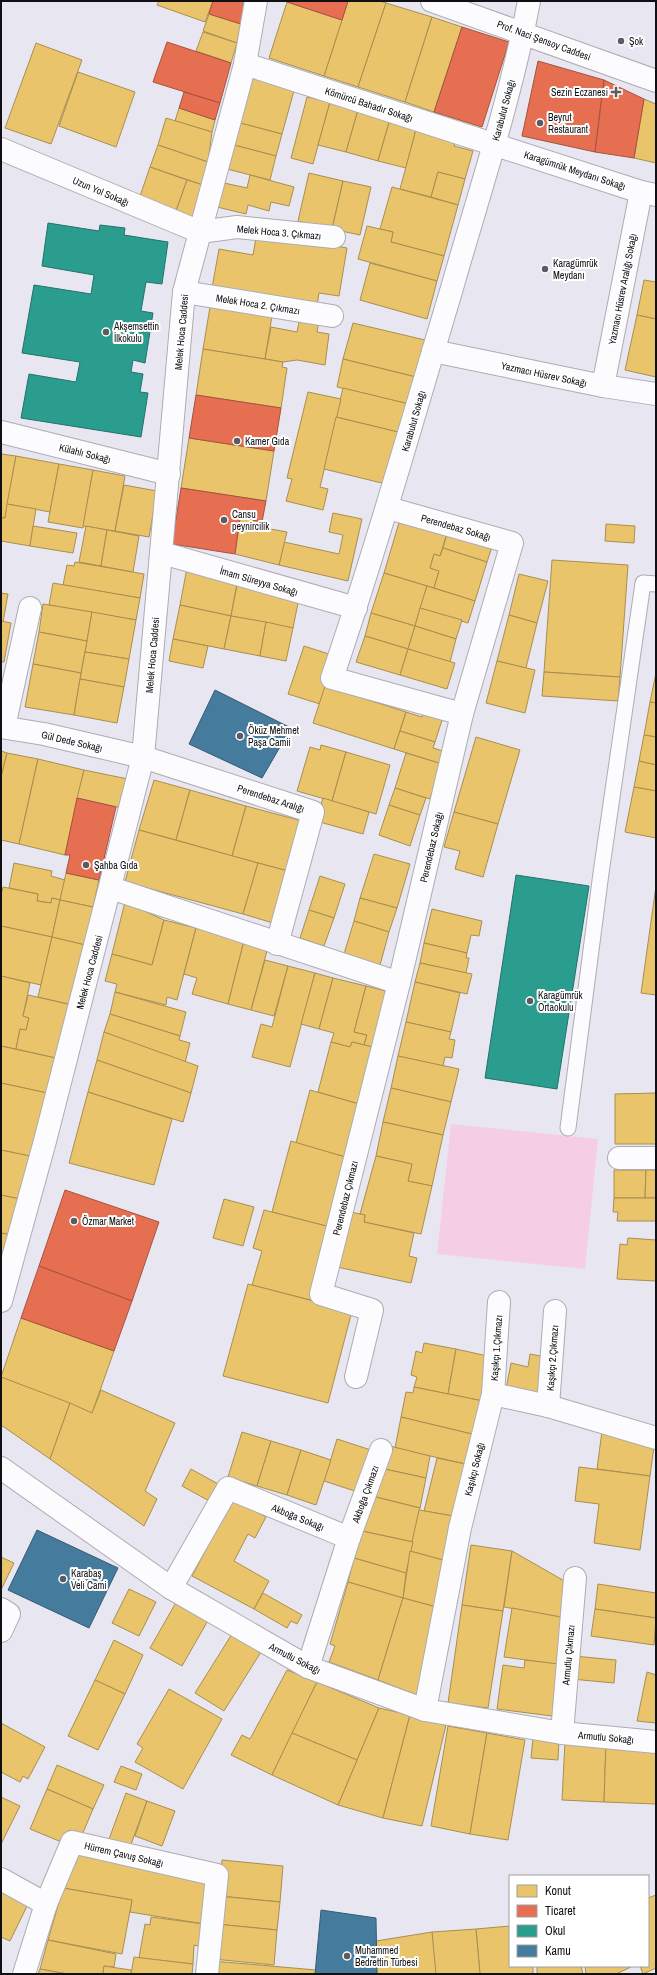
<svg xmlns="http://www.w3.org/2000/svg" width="657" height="1975" font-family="'Archivo Narrow',sans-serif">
	<rect width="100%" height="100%" fill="#e8e7f1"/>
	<path fill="#f5cee4" d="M451,1124L598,1139L585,1269L437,1254Z"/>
	<g fill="#e9c46a" stroke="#a88e50">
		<path d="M159,1H213L205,22L157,5Z"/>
		<path d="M348,1H380L386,3L358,87L324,76Z"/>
		<path d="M287,2L342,20L324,76L269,58Z"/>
		<path d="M386,3L432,17L405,102L358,87Z"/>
		<path d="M209,14L241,24L237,43L203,31Z"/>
		<path d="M432,17L462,27L434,112L405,102Z"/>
		<path d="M203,32L237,43L231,63L196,51Z"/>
		<path d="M36,43L82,60L51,144L5,128Z"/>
		<path d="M78,72L135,92L116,147L59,126Z"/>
		<path d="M252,75L295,87L282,134L240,123Z"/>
		<path d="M307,97L330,102L313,164L291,158Z"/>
		<path d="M644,99L656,104V163L634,158Z"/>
		<path d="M330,102L358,110L346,152L318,145Z"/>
		<path d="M179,108L215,120L212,132L175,121Z"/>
		<path d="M358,110L390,119L378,161L346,152Z"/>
		<path d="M166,118L212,132L208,162L158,145Z"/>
		<path d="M390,119L417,126L406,168L378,161Z"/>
		<path d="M240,123L282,134L276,156L234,145Z"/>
		<path d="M417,126L457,137L454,146L473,151L465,179L438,172L431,197L400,189Z"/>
		<path d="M158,145L208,162L203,185L150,167Z"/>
		<path d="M234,145L276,156L270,180L227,169Z"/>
		<path d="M150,167L187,180L176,211L139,199Z"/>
		<path d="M438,172L465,179L458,205L431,197Z"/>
		<path d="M309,173L343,181L332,229L298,221Z"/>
		<path d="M250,175L294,187L289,206L271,202L269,211L248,205L246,214L217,207L224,183L247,188Z"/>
		<path d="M187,180L203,185L193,217L176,211Z"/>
		<path d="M343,181L371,187L360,235L332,229Z"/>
		<path d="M392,187L458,205L444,256L391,242L393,232L380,229Z"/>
		<path d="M367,226L393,232L391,242L444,256L437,281L358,259Z"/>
		<path d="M257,232L347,248L339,296L319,293L317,306L212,288L219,249L253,255Z"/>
		<path d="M370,263L437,281L427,319L360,300Z"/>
		<path d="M644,280L656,282V319L637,315Z"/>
		<path d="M210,307L272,316L265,359L203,349Z"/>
		<path d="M637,315L656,319V377L625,370Z"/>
		<path d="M300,317L319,320L317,332L329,334L325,365L297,360L283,362L265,359L271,327L297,332Z"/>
		<path d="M353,323L425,340L416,377L343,359Z"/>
		<path d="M203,349L283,362L282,367L287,368L281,408L196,395Z"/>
		<path d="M343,359L416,377L409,404L337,387Z"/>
		<path d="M343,388L409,404L402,433L336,417Z"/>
		<path d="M308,392L341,399L320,487L328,489L323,510L286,501L292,479L287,478Z"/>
		<path d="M336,417L402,433L390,485L324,469Z"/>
		<path d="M189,438L274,451L266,501L181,488Z"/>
		<path d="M1,454L16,456L5,518H1Z"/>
		<path d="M16,456L59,464L50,512L7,504Z"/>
		<path d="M59,464L93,470L83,528L48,522Z"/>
		<path d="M93,470L125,476L115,531L83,526Z"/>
		<path d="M124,485L157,491L149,537L115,531Z"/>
		<path d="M7,504L36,509L30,546L1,541V518H5Z"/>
		<path d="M333,513L362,519L348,581L279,565L284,542L339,554L343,535L329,532Z"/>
		<path d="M401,516L448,530L440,556L434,554L430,568L439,571L434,588L384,573Z"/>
		<path d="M240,518L266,522L265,528L287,532L279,565L235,554Z"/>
		<path d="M606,524L635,526L634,543L605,541Z"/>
		<path d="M33,526L77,533L73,553L30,546Z"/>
		<path d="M86,526L107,530L101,566L79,562Z"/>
		<path d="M107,530L139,536L133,572L101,566Z"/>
		<path d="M448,530L493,544L487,562L443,548Z"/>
		<path d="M443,548L487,562L475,601L434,588L439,571L430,568L434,554L440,556Z"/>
		<path d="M552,560L628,565L620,677L544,672Z"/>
		<path d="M75,562L144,574L140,598L63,585L67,565L74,566Z"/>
		<path d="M187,568L238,578L231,616L180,605Z"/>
		<path d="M384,573L427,586L415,626L371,613Z"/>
		<path d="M519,574L548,581L537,623L509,615Z"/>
		<path d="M53,583L140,598L136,620L49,605Z"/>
		<path d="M237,585L299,598L293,628L231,616Z"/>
		<path d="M427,586L475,601L468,623L420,608Z"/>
		<path d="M1,593L8,594L3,622L1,621Z"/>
		<path d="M43,604L92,612L87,641L39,632Z"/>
		<path d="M180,605L231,616L224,649L173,639Z"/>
		<path d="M420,608L462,620L456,639L415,626Z"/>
		<path d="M92,612L136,620L129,659L85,652Z"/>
		<path d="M371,613L415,626L408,649L365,636Z"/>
		<path d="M509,615L537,623L526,668L497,661Z"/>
		<path d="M231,616L266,622L260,656L224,649Z"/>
		<path d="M1,621L11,623L4,662H1Z"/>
		<path d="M266,622L293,628L286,661L260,656Z"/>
		<path d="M415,626L456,639L450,662L408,649Z"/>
		<path d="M39,632L87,641L81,673L33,664Z"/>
		<path d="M365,636L408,649L400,675L356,662Z"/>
		<path d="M173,639L208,646L203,668L169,661Z"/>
		<path d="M304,646L335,656L320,704L288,694Z"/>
		<path d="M408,649L455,663L447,689L400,675Z"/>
		<path d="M85,652L129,659L124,687L80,679Z"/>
		<path d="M497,661L535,670L525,713L486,703Z"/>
		<path d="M33,664L81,673L74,715L25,707Z"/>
		<path d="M544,672L620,677L618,701L542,696Z"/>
		<path d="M656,673V703L650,702Z"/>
		<path d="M80,679L124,687L117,723L74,715Z"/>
		<path d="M325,686L406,712L394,749L313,723Z"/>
		<path d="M650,702L656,703V737L644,735Z"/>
		<path d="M424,711L443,717L435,742L400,731L406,712L422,717Z"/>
		<path d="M400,731L435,742L433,748L446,752L442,764L394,749Z"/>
		<path d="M644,735L656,737V765L639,761Z"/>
		<path d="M476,737L520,750L498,824L454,812Z"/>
		<path d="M321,745L346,752L332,801L297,791L310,747L320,750Z"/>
		<path d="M1,751L7,753L1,777Z"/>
		<path d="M346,752L390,765L376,814L332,801Z"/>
		<path d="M7,753L38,759L19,844L1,840V777Z"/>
		<path d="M406,753L442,764L430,799L395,788Z"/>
		<path d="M38,759L84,770L65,855L19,844Z"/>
		<path d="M639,761L656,765V791L634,787Z"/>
		<path d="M84,770L128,779L122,808L77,798Z"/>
		<path d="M154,780L190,790L176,840L139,830Z"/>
		<path d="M634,787L656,791V838L625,832Z"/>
		<path d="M395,788L426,798L420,815L389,805Z"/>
		<path d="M190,790L246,806L232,856L176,840Z"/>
		<path d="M323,798L369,812L363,834L316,821Z"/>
		<path d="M389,805L420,815L410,846L379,835Z"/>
		<path d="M246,806L302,821L288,871L232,856Z"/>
		<path d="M454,812L498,824L483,877L455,869L460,851L444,847Z"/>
		<path d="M139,830L258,863L243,914L125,882Z"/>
		<path d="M374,854L410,864L397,908L360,898Z"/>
		<path d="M14,863L52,871L51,876L65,880L60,900L52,898L51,903L37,901L38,894L9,888Z"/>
		<path d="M258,863L288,871L273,923L243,914Z"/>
		<path d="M66,873L99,880L93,907L60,900Z"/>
		<path d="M320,876L345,884L334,918L309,910Z"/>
		<path d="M656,886V995L641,993Z"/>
		<path d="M3,887L38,894L37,901L51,903L52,898L60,900L52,937L1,926V895Z"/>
		<path d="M360,898L397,908L389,932L354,921Z"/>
		<path d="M60,900L93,907L85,945L52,937Z"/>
		<path d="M125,902L164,920L152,965L112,954Z"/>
		<path d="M432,909L482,921L479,936L471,935L467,953L424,943Z"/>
		<path d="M309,910L334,918L324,946L300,938Z"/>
		<path d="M164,920L196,928L177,1000L167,997L166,1005L115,992L117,984L105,981L112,954L152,965Z"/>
		<path d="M354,921L389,932L380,965L344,954Z"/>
		<path d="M1,926L52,937L41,985L1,976Z"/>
		<path d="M196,928L244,941L228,1004L192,994L197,978L184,974Z"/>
		<path d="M52,937L85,945L72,1005L38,997Z"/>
		<path d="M244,941L268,947L251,1010L228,1004Z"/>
		<path d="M424,943L467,953L466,958H469L466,973L420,963Z"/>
		<path d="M265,960L288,966L274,1016L251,1010Z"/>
		<path d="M420,963L472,974L467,994L415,982Z"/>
		<path d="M288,966L315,973L290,1067L252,1057L261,1024L272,1027Z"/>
		<path d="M315,973L333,978L319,1029L301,1024Z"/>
		<path d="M1,976L30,983L23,1016L29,1018L26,1030L20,1029L16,1049L1,1046Z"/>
		<path d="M333,978L366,986L354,1032L367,1035L364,1045L352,1042L350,1047L331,1042L334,1033L319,1029Z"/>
		<path d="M415,982L460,993L451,1032L406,1022Z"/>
		<path d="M366,986L393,993L381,1049L364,1045L367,1035L354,1032Z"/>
		<path d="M115,992L186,1012L180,1036L110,1014Z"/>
		<path d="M28,995L72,1005L60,1059L16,1049L20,1029L26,1030L29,1018L23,1016Z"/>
		<path d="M110,1014L180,1036L179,1040L190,1043L185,1063L104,1032Z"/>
		<path d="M406,1022L451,1032L449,1039L455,1040L452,1058L445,1057L443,1066L398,1056Z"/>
		<path d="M104,1032L198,1066L191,1093L97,1060Z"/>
		<path d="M331,1042L350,1047L352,1042L381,1049L366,1106L318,1092Z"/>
		<path d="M1,1046L60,1059L52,1094L1,1083Z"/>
		<path d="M398,1056L459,1069L451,1102L391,1088Z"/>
		<path d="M97,1060L191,1093L183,1122L88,1092Z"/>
		<path d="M1,1083L52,1094L38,1158L1,1150Z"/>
		<path d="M391,1088L451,1102L443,1135L383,1122Z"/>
		<path d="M310,1090L366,1106L352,1159L296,1143Z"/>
		<path d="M88,1092L172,1119L154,1185L69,1163Z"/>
		<path d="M656,1093V1144H615V1094Z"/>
		<path d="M383,1122L443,1135L432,1186L408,1181L412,1164L376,1156Z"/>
		<path d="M291,1141L352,1159L334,1228L272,1212Z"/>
		<path d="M1,1150L30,1156L20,1199L1,1195Z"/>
		<path d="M376,1156L412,1164L408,1181L432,1186L421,1234L364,1222L365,1215L360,1214Z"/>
		<path d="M614,1170H646L645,1198H614Z"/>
		<path d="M646,1170H656V1198H645Z"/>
		<path d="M1,1195L20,1199L12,1235L1,1233Z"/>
		<path d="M614,1198H656V1221H617L618,1212H613Z"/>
		<path d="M224,1199L254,1207L243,1246L213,1238Z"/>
		<path d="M264,1210L334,1228L314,1301L252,1285L262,1251L253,1248Z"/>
		<path d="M351,1212L365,1215L364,1222L414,1233L409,1256L417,1258L411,1283L337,1267Z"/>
		<path d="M1,1233L12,1235L1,1265Z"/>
		<path d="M628,1238L656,1240V1281L617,1279L620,1244L627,1245Z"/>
		<path d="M248,1284L352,1311L328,1403L223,1376Z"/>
		<path d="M21,1318L114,1351L92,1413L1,1377Z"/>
		<path d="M424,1343L456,1349L448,1394L414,1387L417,1377L411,1375L416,1351L422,1353Z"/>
		<path d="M456,1349L492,1357L483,1401L448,1394Z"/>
		<path d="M530,1354L551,1358L544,1397L506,1389L511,1363L528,1367Z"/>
		<path d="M1,1377L70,1403L50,1459L1,1425Z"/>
		<path d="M414,1387L483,1401L476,1435L401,1417L406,1392L413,1393Z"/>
		<path d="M101,1390L175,1423L145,1491L157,1499L144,1526L50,1459L70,1403L92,1413Z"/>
		<path d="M401,1417L476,1435L470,1465L395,1448Z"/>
		<path d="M602,1431L655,1439L650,1476L597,1469Z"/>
		<path d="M242,1432L271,1441L257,1486L228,1477Z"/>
		<path d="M337,1439L377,1452L364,1494L324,1481Z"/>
		<path d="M271,1441L301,1450L287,1495L257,1486Z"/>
		<path d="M386,1445L430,1456L426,1478L380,1468Z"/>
		<path d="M301,1450L331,1460L316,1505L287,1495Z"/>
		<path d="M437,1458L470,1465L459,1517L424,1511Z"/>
		<path d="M579,1467L650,1476L640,1550L594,1543L599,1504L575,1501Z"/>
		<path d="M380,1468L426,1478L420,1508L372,1496Z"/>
		<path d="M191,1469L220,1485L211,1502L182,1486Z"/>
		<path d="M372,1496L420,1508L413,1542L362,1531Z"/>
		<path d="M233,1499L266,1517L255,1538L248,1534L234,1561L269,1581L254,1609L192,1576Z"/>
		<path d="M419,1510L459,1517L450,1562L410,1551Z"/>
		<path d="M362,1531L413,1542L406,1573L354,1558Z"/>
		<path d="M471,1545L512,1551L503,1611L462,1605Z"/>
		<path d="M410,1551L450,1562L440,1608L403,1598Z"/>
		<path d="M512,1551L568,1583L566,1618L504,1607Z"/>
		<path d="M1,1557L14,1563L1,1590Z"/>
		<path d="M354,1558L406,1573L403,1598L348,1582Z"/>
		<path d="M348,1582L403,1598L378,1680L329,1662L335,1646L330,1644Z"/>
		<path d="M598,1584L656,1593V1618L595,1609Z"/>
		<path d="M129,1589L156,1602L139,1636L112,1623Z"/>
		<path d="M263,1593L302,1615L297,1624L291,1621L287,1628L254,1609Z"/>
		<path d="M403,1598L440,1608L422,1697L378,1680Z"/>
		<path d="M178,1599L210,1617L182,1666L150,1648Z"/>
		<path d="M462,1605L503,1611L488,1708L448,1703Z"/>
		<path d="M512,1608L566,1618L563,1665L504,1657Z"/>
		<path d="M595,1609L656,1618L654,1645L591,1636Z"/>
		<path d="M232,1634L261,1652L224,1711L195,1693Z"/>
		<path d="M114,1640L143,1655L125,1694L95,1680Z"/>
		<path d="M574,1656L616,1660L614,1683L571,1679Z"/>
		<path d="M525,1660L567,1665L560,1717L497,1709L503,1665L524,1668Z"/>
		<path d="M287,1670L317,1682L272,1775L231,1755L242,1735L250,1739Z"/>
		<path d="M647,1672L656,1675V1723L637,1721Z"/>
		<path d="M95,1680L125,1694L98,1750L68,1736Z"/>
		<path d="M317,1682L379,1708L357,1760L292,1733Z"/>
		<path d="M169,1689L222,1719L183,1789L135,1762L143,1748L137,1744Z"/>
		<path d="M379,1708L410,1715L383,1818L338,1805Z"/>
		<path d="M410,1715L446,1725L422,1826L383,1818Z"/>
		<path d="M1,1723L45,1747L28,1779L23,1776L20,1782L1,1772Z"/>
		<path d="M448,1726L487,1733L470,1834L431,1826Z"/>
		<path d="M292,1733L357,1760L338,1805L272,1775Z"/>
		<path d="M487,1733L525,1740L508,1840L470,1834Z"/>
		<path d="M533,1738L559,1740L558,1760L531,1758Z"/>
		<path d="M565,1742L606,1743L604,1802L562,1800Z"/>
		<path d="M606,1743L656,1745V1804L604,1802Z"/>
		<path d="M57,1765L104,1785L93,1809L47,1789Z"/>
		<path d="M121,1766L142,1774L136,1790L114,1782Z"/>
		<path d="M47,1789L93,1809L82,1835L69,1830L64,1843L30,1829Z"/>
		<path d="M126,1793L147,1801L130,1847L109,1839Z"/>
		<path d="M1,1797L20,1806L1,1844Z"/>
		<path d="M147,1801L175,1811L162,1846L135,1836Z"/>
		<path d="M75,1849L206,1884L204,1924L130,1912L132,1900L63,1888Z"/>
		<path d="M222,1860L283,1866L280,1902L219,1896Z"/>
		<path d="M63,1888L132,1900L122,1954L48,1940Z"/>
		<path d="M1,1889L29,1902L10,1941L1,1937Z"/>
		<path d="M656,1895V1968L643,1974L640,1966H648V1898Z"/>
		<path d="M219,1896L280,1902L277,1930L216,1924Z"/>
		<path d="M151,1917L204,1924L202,1947L194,1945L193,1964L139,1958L145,1924L150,1925Z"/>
		<path d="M216,1924L277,1930L274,1965L213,1959Z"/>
		<path d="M510,1926V1966H533V1974H480L476,1929Z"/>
		<path d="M476,1929L480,1974H435L432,1932Z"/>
		<path d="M432,1932L436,1974H377L376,1941Z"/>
		<path d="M48,1940L116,1954L114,1967L104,1966L103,1974H67L40,1969Z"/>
		<path d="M134,1957L193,1964L192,1974H131Z"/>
		<path d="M213,1961L316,1970L315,1974H212Z"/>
		<path d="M104,1966L131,1970V1974H103Z"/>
		<path d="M537,1966H581L583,1974H537Z"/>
		<path d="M585,1966H631V1967L616,1974H586Z"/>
		<path d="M40,1969L67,1974H38Z"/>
	</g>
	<g fill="#e76f51" stroke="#a6523f">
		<path d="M213,1H248L241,24L209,14Z"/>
		<path d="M288,1H348L342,20L287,2Z"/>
		<path d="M462,27L509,42L482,127L434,112Z"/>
		<path d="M167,42L231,63L220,103L153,82Z"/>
		<path d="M538,61L604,80L595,152L522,136Z"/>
		<path d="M604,80L644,99L634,158L595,152Z"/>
		<path d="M184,92L220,103L215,120L179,108Z"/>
		<path d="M196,395L281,408L274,451L189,438Z"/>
		<path d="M181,488L266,501L262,522L240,518L235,554L172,544Z"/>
		<path d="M77,798L116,807L99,880L66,873L70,855H65Z"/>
		<path d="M65,1190L159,1222L132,1301L39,1266Z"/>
		<path d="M39,1266L132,1301L114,1351L21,1318Z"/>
	</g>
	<g fill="#2a9d8f" stroke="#22726a">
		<path d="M48,223L99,231L100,225L125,228L124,235L168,242L162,284L146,282L141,311L153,313L145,363L133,360L131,372L143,374L140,392L148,393L141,437L21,418L29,374L76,382L80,362L22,353L34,285L91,294L94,275L42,266Z"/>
		<path d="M516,875L589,886L557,1089L485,1078Z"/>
	</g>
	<g fill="#457b9d" stroke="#355b74">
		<path d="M215,690L291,728L262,778L189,744Z"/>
		<path d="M37,1530L118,1568L89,1628L8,1590Z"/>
		<path d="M321,1910L376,1918L377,1974H315Z"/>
	</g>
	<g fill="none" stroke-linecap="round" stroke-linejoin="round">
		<g stroke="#acacb3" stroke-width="17">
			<path id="lane" d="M568,1128L601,873L643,583L656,584"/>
		</g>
		<g stroke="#acacb3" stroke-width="24">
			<g id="street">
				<path d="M245,64L641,192L656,195"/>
				<path d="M1,149L200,232L237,227L334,237"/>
				<path d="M184,292L332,316"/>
				<path d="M433,351L603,386L656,394"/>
				<path d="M603,386L641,192"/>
				<path d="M1,432L169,474"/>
				<path d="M162,553L356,608"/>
				<path d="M462,714L332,678C376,549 413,418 452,288C479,193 511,98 529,1"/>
				<path d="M1,727L44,734L143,757L313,812L277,944"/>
				<path d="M4,727L30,608"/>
				<path d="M111,888L399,983L462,714L512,543L388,508"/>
				<path d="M619,1158H656"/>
				<path d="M1,1301L45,1141L143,757L184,292L245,64L256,1"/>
				<path d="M356,1377L372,1310L321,1294L399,983"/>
				<path d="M493,1394L499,1302"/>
				<path d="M548,1406L555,1311"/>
				<path d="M1,1468L171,1588L308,1667L425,1710L562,1733L656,1742"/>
				<path d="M171,1588L228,1488L349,1538"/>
				<path d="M1,1609L9,1614L1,1631"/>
				<path d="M308,1667L349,1538L381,1450"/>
				<path d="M425,1710L460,1528L493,1394L548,1406L656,1438"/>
				<path d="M562,1733L575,1578"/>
				<path d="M1,1879L46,1904"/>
				<path d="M24,1974L46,1904L72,1842L217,1875L207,1974"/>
			</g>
		</g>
		<g stroke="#acacb3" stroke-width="24">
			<path id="secondary" d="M432,1L656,81"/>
		</g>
		<use href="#lane" stroke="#fcfbfd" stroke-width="15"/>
		<use href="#street" stroke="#fcfbfd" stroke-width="22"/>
		<use href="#secondary" stroke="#fcfbfd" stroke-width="22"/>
	</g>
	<g fill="#5b5b61" stroke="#fff" stroke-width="1.5">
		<circle cx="621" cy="41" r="4"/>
		<path d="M614 86h4v4h4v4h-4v4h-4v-4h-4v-4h4z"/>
		<circle cx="540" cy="123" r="4"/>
		<circle cx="545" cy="269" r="4"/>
		<circle cx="106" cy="332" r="4"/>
		<circle cx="237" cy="441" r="4"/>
		<circle cx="224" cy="520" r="4"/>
		<circle cx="240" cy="736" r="4"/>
		<circle cx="86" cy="865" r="4"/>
		<circle cx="530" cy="1001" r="4"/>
		<circle cx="74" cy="1221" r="4"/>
		<circle cx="63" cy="1579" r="4"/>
		<circle cx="347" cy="1956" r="4"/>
	</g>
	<g text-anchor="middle" stroke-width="4" stroke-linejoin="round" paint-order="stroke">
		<g font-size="10" fill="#0f0f14" stroke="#fff">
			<text transform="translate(544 40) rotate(20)" y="4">Prof. Naci Şensoy Caddesi</text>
			<text transform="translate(369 104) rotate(18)" y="4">Kömürcü Bahadır Sokağı</text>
			<text transform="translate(503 110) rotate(-75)" y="4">Karabulut Sokağı</text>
			<text transform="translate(575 170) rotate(18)" y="4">Karagümrük Meydanı Sokağı</text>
			<text transform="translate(101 191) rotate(23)" y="4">Uzun Yol Sokağı</text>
			<text transform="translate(279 232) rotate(5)" y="4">Melek Hoca 3. Çıkmazı</text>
			<text transform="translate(622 289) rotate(-79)" y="4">Yazmacı Hüsrev Aralığı Sokağı</text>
			<text transform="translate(258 304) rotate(9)" y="4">Melek Hoca 2. Çıkmazı</text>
			<text transform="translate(181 332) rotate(-85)" y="4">Melek Hoca Caddesi</text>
			<text transform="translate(544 374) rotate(12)" y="4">Yazmacı Hüsrev Sokağı</text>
			<text transform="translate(413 421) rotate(-74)" y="4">Karabulut Sokağı</text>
			<text transform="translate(85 453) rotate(14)" y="4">Külahlı Sokağı</text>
			<text transform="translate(456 527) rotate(16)" y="4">Perendebaz Sokağı</text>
			<text transform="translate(259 581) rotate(16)" y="4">İmam Süreyya Sokağı</text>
			<text transform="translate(152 655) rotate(-85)" y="4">Melek Hoca Caddesi</text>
			<text transform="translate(72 741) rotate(13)" y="4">Gül Dede Sokağı</text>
			<text transform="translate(271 798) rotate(18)" y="4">Perendebaz Aralığı</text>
			<text transform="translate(431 847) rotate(-77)" y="4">Perendebaz Sokağı</text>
			<text transform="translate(89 972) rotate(-75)" y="4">Melek Hoca Caddesi</text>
			<text transform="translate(345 1198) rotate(-76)" y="4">Perendebaz Çıkmazı</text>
			<text transform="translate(496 1348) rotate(-86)" y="4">Kaşıkçı 1.Çıkmazı</text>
			<text transform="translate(552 1358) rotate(-86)" y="4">Kaşıkçı 2.Çıkmazı</text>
			<text transform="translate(474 1469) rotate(-76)" y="4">Kaşıkçı Sokağı</text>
			<text transform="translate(365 1494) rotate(-70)" y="4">Akboğa Çıkmazı</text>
			<text transform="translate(298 1517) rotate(22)" y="4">Akboğa Sokağı</text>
			<text transform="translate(568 1655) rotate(-85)" y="4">Armutlu Çıkmazı</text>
			<text transform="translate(295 1658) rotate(27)" y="4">Armutlu Sokağı</text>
			<text transform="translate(606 1737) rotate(5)" y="4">Armutlu Sokağı</text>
			<text transform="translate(124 1854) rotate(13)" y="4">Hürrem Çavuş Sokağı</text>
		</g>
		<g font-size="10" fill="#0f0f14" stroke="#fff" text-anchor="start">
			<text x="629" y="45">Şok</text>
			<text x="608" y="96" text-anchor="end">Sezin Eczanesi</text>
			<text x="548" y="121">Beyrut<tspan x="548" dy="12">Restaurant</tspan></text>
			<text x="553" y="267">Karagümrük<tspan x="553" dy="12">Meydanı</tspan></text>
			<text x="114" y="330">Akşemsettin<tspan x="114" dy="12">İlkokulu</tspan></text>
			<text x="245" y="445">Kamer Gıda</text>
			<text x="232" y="518">Cansu<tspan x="232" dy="12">peynircilik</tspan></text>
			<text x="248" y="734">Öküz Mehmet<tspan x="248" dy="12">Paşa Camii</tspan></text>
			<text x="94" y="869">Şahba Gıda</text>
			<text x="538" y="999">Karagümrük<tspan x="538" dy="12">Ortaokulu</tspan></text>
			<text x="82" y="1225">Özmar Market</text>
			<text x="71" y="1577">Karabaş<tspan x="71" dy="12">Veli Cami</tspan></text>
			<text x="355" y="1954">Muhammed<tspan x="355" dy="12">Bedrettin Türbesi</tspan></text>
		</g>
	</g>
	<rect width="657" height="1975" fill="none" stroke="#0f0f14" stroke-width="4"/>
	<rect x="509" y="1875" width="140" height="92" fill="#ffffff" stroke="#9f9fa1"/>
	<rect x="517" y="1885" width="20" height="12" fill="#e9c46a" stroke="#9f9fa1"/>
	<text x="545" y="1895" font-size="12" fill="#0f0f14">Konut</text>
	<rect x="517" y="1905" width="20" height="12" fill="#e76f51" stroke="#9f9fa1"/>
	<text x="545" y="1915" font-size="12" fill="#0f0f14">Ticaret</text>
	<rect x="517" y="1925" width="20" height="12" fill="#2a9d8f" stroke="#9f9fa1"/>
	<text x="545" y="1935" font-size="12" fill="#0f0f14">Okul</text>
	<rect x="517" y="1945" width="20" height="12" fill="#457b9d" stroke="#9f9fa1"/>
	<text x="545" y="1955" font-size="12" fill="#0f0f14">Kamu</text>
</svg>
